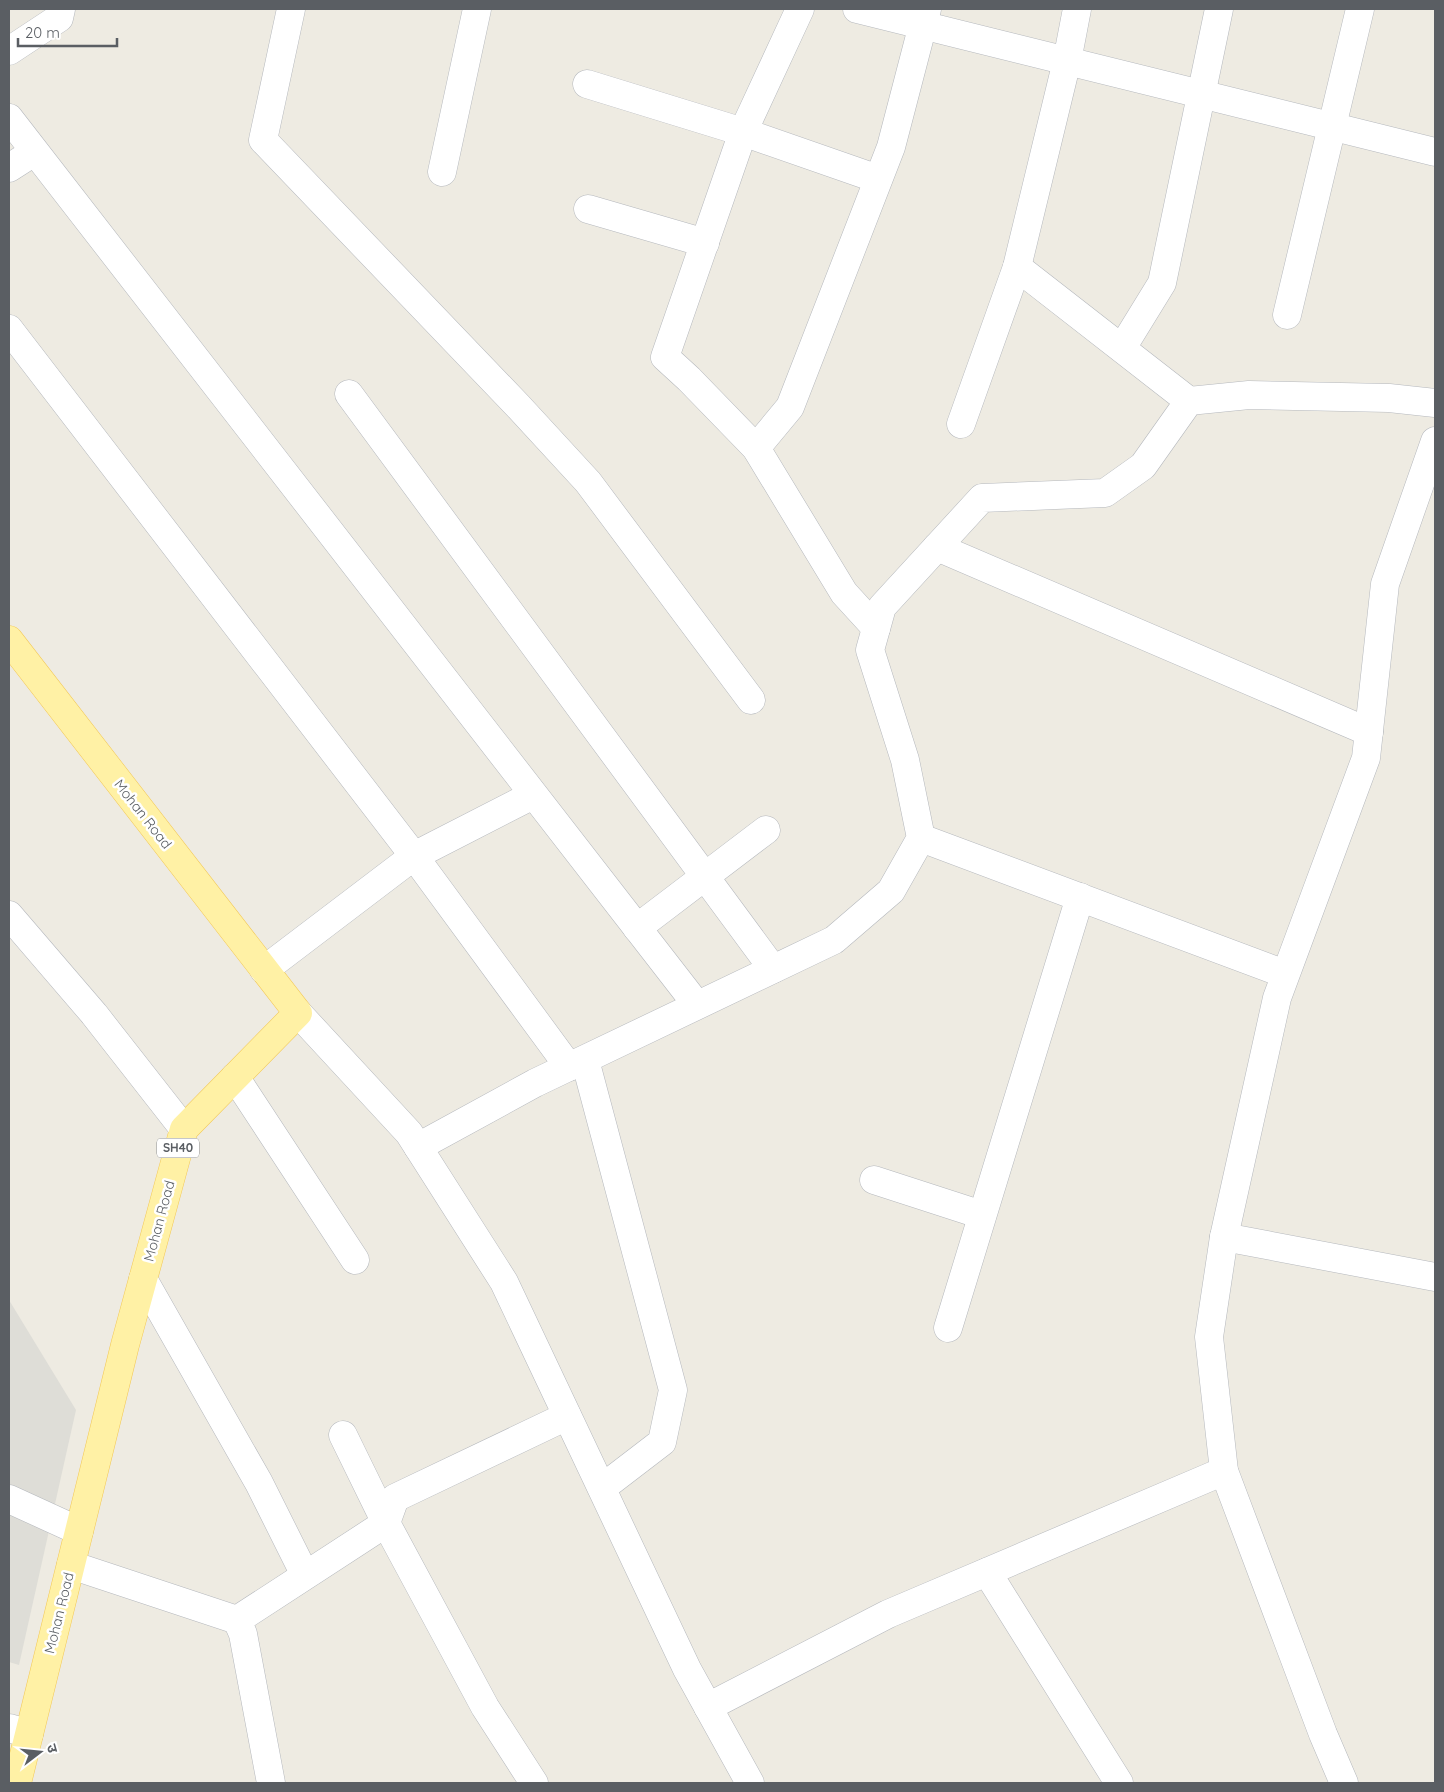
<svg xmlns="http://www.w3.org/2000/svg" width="1444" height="1792" font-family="Quicksand,'Noto Sans Devanagari',sans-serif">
	<rect width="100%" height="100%" fill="#eeebe2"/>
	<path fill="#deddd7" d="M9,1300L76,1410L19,1665L9,1662Z"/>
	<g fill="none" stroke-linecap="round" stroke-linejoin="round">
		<g stroke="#b5b8bd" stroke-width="29">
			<g id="minor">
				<path d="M291,9L263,140L518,406L588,482L751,700"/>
				<path d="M800,9L743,132L665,357L689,379L756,448L844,593L876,628"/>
				<path d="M857,9L1435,152"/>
				<path d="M9,51L59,18L61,9"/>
				<path d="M587,84L743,132L878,179"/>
				<path d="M9,118L697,1005"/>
				<path d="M9,168L34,152"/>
				<path d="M442,172L477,9"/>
				<path d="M588,209L705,243"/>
				<path d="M1017,267L1189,401"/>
				<path d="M1287,315L1360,9"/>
				<path d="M9,329L414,856L569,1067"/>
				<path d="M1122,348L1162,283L1219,9"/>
				<path d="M349,394L773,969"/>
				<path d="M961,424L1017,267L1067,61L1077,9"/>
				<path d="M1435,441L1385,584L1366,758L1277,998L1224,1237L1435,1277"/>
				<path d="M756,448L790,407L891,147L927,9"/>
				<path d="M937,547L1369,732"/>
				<path d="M921,838L1285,974"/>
				<path d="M9,915L94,1014L184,1129"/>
				<path d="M637,928L766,830"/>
				<path d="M264,970L414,856L533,795"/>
				<path d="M298,1013L409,1133L504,1282L687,1669L750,1783"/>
				<path d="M585,1060L673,1390L662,1442L602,1488"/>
				<path d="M235,1077L355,1260"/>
				<path d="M418,1147L535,1083L834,940L891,891L921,838L905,760L870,650L882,607L982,498L1105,493L1143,466L1189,401L1249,395L1389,398L1435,403"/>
				<path d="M874,1180L982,1215"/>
				<path d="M1224,1237L1209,1337L1224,1471L1323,1734L1344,1783"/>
				<path d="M143,1279L259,1483L305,1575"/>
				<path d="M948,1328L1080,897"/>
				<path d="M343,1435L386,1523L485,1707L534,1783"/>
				<path d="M9,1499L79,1531"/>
				<path d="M71,1565L237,1620L386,1523L395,1498L567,1416"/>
				<path d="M987,1572L1119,1783"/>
				<path d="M237,1620L243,1634L271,1783"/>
				<path d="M708,1707L888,1614L1224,1471"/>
				<path d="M9,1728L29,1734"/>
			</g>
		</g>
		<g stroke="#f3c856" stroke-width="29">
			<path id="major" d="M9,640L298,1013L184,1129L125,1345L17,1783"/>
		</g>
		<use href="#minor" stroke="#fff" stroke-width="28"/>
		<use href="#major" stroke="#fff1a5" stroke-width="28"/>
	</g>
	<g text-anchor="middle" stroke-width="5" stroke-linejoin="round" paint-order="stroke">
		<rect fill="#fff" stroke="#8c8e92" stroke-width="1" x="157" y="1138.5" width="42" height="19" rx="4"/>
		<g font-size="12" font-weight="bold" fill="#5a5e63">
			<text x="178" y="1152">SH40</text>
		</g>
		<g font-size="14" fill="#5a5e63" stroke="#fff">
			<text transform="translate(143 814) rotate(52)" y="5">Mohan Road</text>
			<text transform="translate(159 1221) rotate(-75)" y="5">Mohan Road</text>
			<text transform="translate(59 1613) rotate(-76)" y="5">Mohan Road</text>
		</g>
	</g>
	<rect width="1444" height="1792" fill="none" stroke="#5a5e63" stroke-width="20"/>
	<g transform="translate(40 1752) rotate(74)" stroke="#ffffff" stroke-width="4" paint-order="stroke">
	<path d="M0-4L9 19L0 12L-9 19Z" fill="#5a5e63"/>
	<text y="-8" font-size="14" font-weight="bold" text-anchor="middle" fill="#5a5e63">उ</text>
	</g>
	<path d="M18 38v8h99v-8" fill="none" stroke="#5a5e63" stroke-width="2.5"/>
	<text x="25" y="38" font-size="15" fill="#5a5e63" stroke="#ffffff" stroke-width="4" paint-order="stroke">20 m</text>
</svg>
